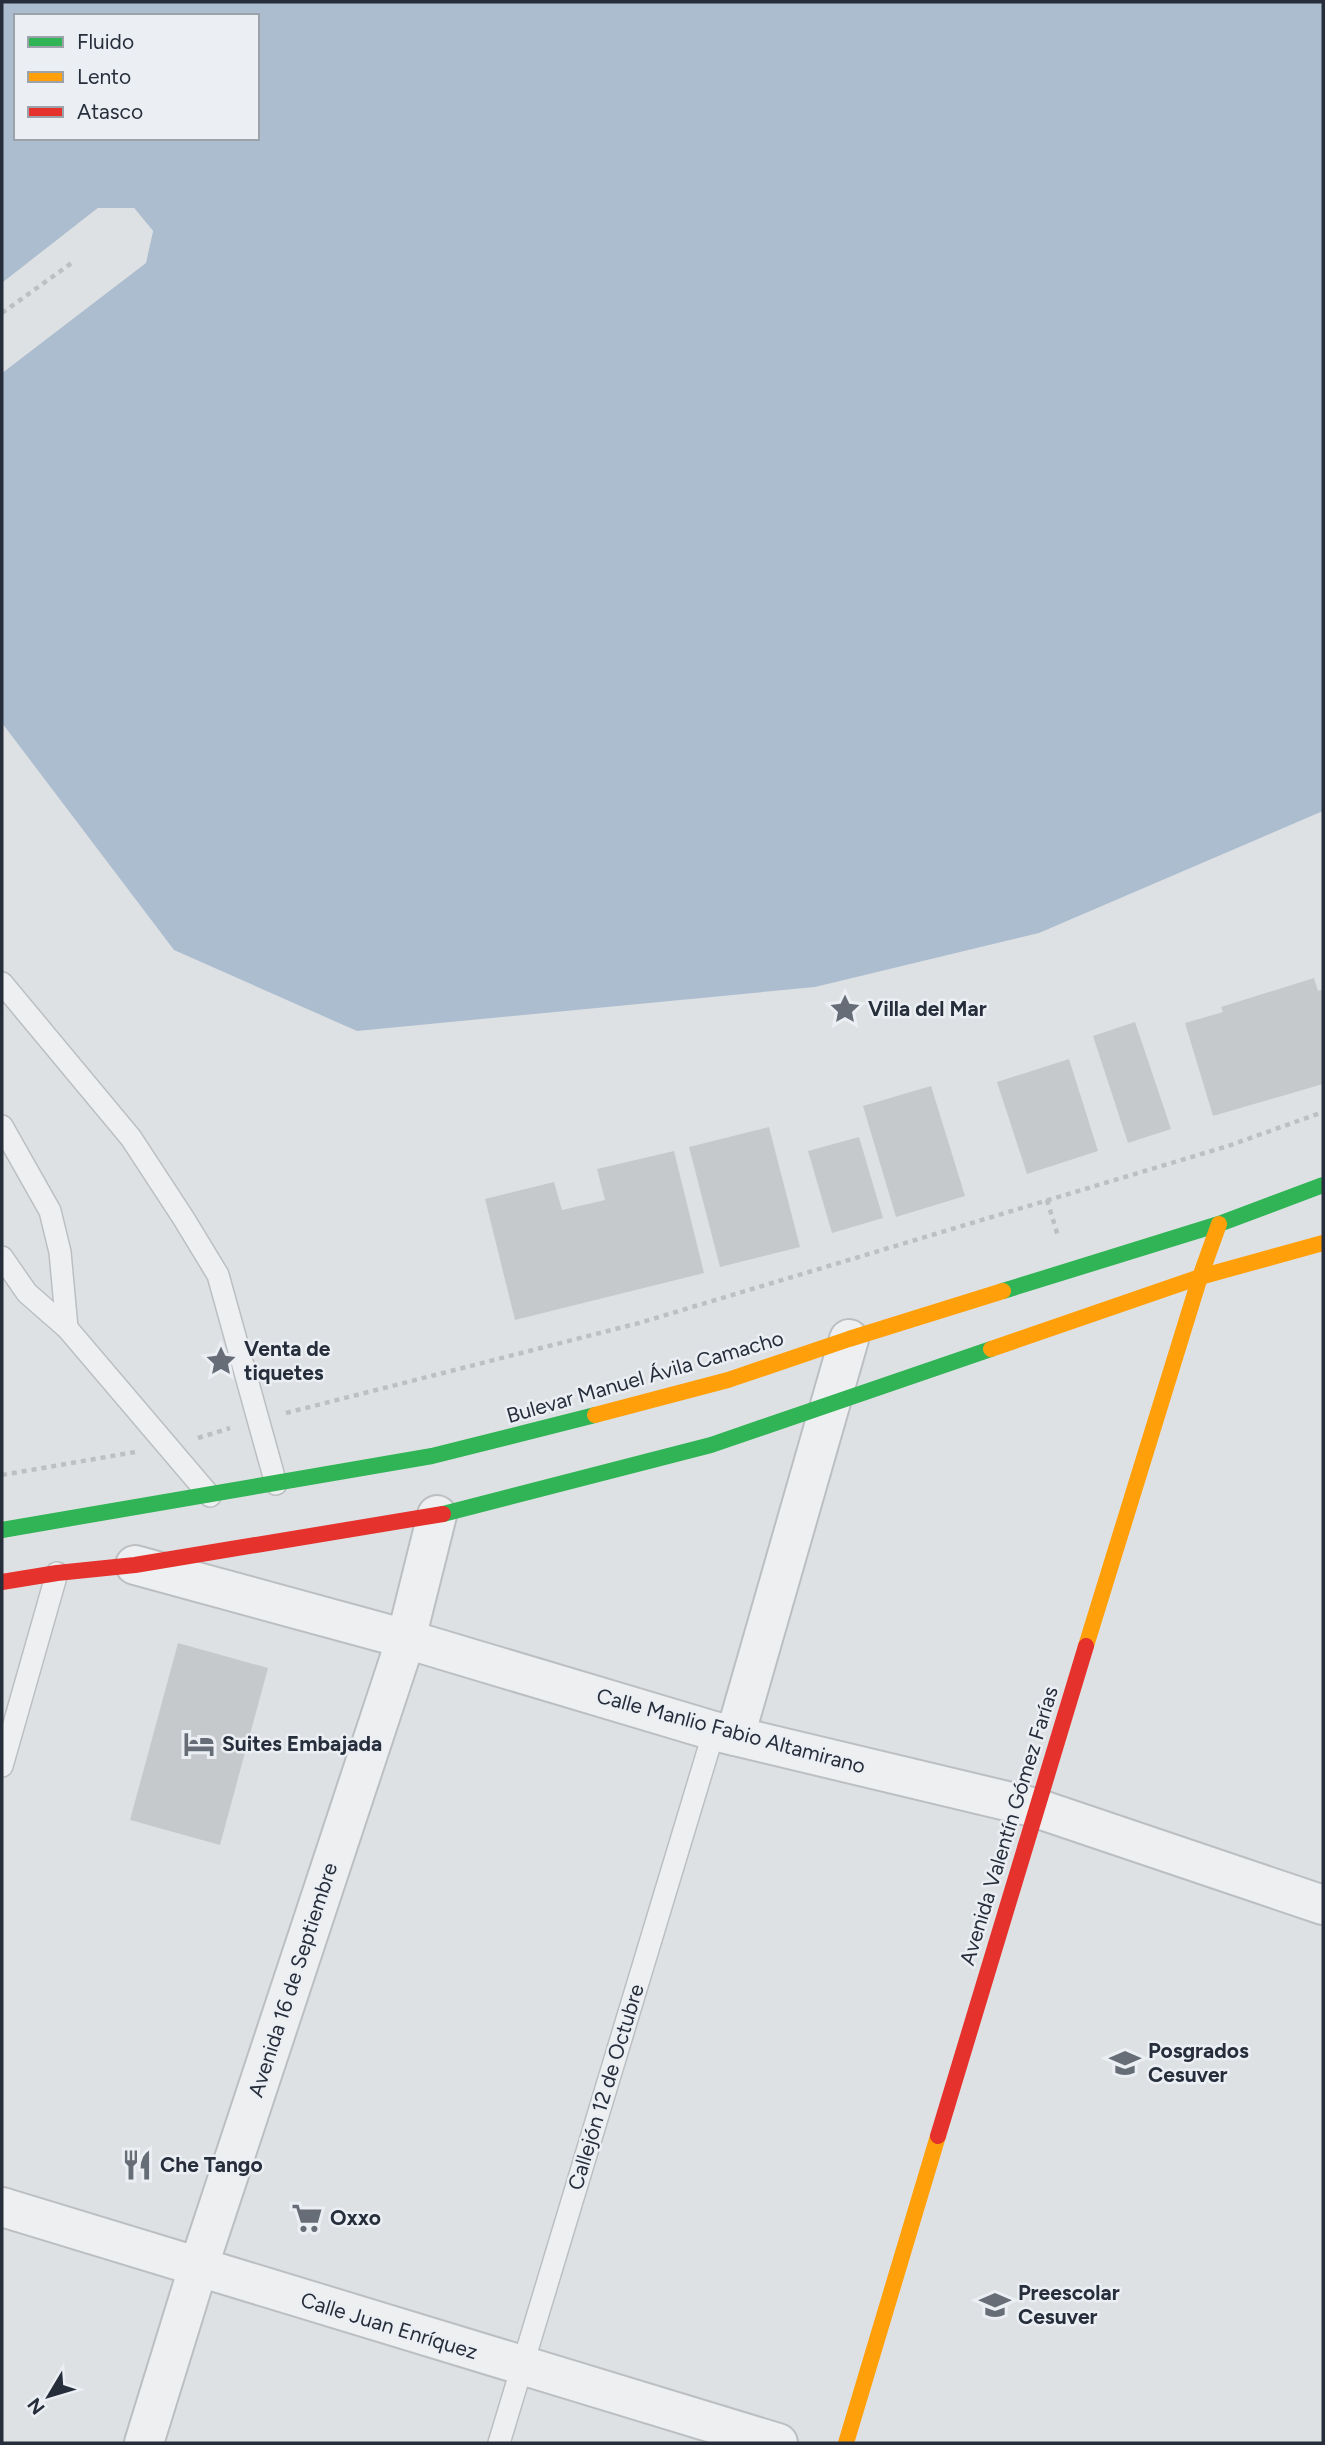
<svg xmlns="http://www.w3.org/2000/svg" width="1325" height="2445" font-family="Figtree,sans-serif">
	<rect width="100%" height="100%" fill="#dee1e4"/>
	<path fill="#acbdcf" fill-rule="evenodd" d="M2,2H1323V811L1039,933L815,987L357,1031L174,950L2,723V373L145,263L153,231L134,208H98L2,283ZM16,16H257V138H16Z"/>
	<path fill="#dee1e4" d="M98,208H134L153,231L146,263L2,373V369L142,261L149,232L132,211H99L2,287V283Z"/>
	<g fill="#c6c9cc">
		<path d="M1314,978L1318,991L1323,989V1084L1213,1116L1185,1023L1223,1012L1221,1007Z"/>
		<path d="M1135,1022L1171,1129L1128,1143L1093,1036Z"/>
		<path d="M1069,1059L1098,1151L1027,1174L997,1082Z"/>
		<path d="M931,1086L965,1196L896,1217L863,1106Z"/>
		<path d="M769,1127L800,1247L720,1267L689,1147Z"/>
		<path d="M859,1137L883,1218L832,1233L808,1151Z"/>
		<path d="M674,1151L704,1273L515,1320L485,1199L554,1182L562,1210L605,1200L597,1169Z"/>
		<path d="M178,1643L268,1668L220,1845L130,1820Z"/>
	</g>
	<g fill="none" stroke-linecap="round" stroke-linejoin="round">
		<g stroke="#bcbfc2" stroke-width="24">
			<g id="lane">
				<path d="M2,983L131,1138L184,1219L218,1275L276,1484"/>
				<path d="M2,1126L50,1211L60,1252L67,1328"/>
				<path d="M2,1257L27,1293L67,1328L210,1496"/>
				<path d="M2,1766L57,1573"/>
				<path d="M499,2443L714,1731"/>
			</g>
		</g>
		<g stroke="#bcbfc2" stroke-width="42">
			<g id="street">
				<path d="M135,1565L406,1639L714,1731L1036,1808L1323,1905"/>
				<path d="M735,1736L849,1339"/>
				<path d="M2,2207L778,2443"/>
				<path d="M144,2443L198,2268L406,1639L437,1515"/>
			</g>
		</g>
		<g stroke="#bdbfc3" stroke-width="4.5" stroke-dasharray="5 5" stroke-linecap="butt">
			<path d="M2,313L73,262"/>
			<path d="M1047,1200L1058,1236"/>
			<path d="M286,1413L639,1323L1228,1146L1323,1112"/>
			<path d="M198,1438L230,1428"/>
			<path d="M2,1475L135,1452"/>
		</g>
		<use href="#lane" stroke="#edeff0" stroke-width="21"/>
		<use href="#street" stroke="#edeff0" stroke-width="38"/>
		<g stroke="#30b455" stroke-width="16">
			<path d="M1003,1291L1219,1224L1323,1185"/>
			<path d="M443,1514L711,1445L991,1349"/>
			<path d="M2,1530L432,1456L595,1415"/>
		</g>
		<g stroke="#ff9f0a" stroke-width="16">
			<path d="M991,1349L1200,1277L1323,1243"/>
			<path d="M595,1415L728,1380L849,1339L1003,1291"/>
			<path d="M1086,1646L1200,1277L1219,1224"/>
			<path d="M846,2443L938,2136"/>
		</g>
		<g stroke="#e5322d" stroke-width="16">
			<path d="M2,1582L57,1573L135,1565L443,1514"/>
			<path d="M938,2136L1086,1646"/>
		</g>
	</g>
	<defs>
		<g id="sight-bare" transform="scale(2.415)"><path d="M0-6L1.8-2.2L6-1.7L2.9 1.2L3.7 5.4L0 3.3L-3.7 5.4L-2.9 1.2L-6-1.7L-1.8-2.2Z" fill="#666d76" stroke="#ebeff4" stroke-width="2.5" paint-order="stroke"/></g>
		<g id="hotel-bare" transform="scale(2.415)"><path d="M-6-4.5h1.5V1H6V5H4.5V3h-9V5H-6ZM-4 0a1.8 1.8 0 1 1 3.6 0ZM.5 0V-2.5h3Q6-2.5 6 0Z" fill="#666d76" stroke="#ebeff4" stroke-width="2.5" paint-order="stroke"/></g>
		<g id="university-bare" transform="scale(2.415)"><path d="M0-5L7-2L0 1L-7-2ZM-4 1L0 2.5L4 1V4Q0 6-4 4Z" fill="#666d76" stroke="#ebeff4" stroke-width="2.5" paint-order="stroke"/></g>
		<g id="restaurant-bare" transform="scale(2.415)"><path d="M-5-6h1v4h1v-4h1v4h1v-4h1v5L-1.5 .5V6h-2V.5L-5-1ZM5-6V6H3V1.5H1.5Q1.5-4 5-6Z" fill="#666d76" stroke="#ebeff4" stroke-width="2.5" paint-order="stroke"/></g>
		<g id="supermarket-bare" transform="scale(2.415)"><path d="M-6-5.5h2.5l.6 2H6L4.5 2H-2.5L-4.4-4H-6ZM-1.5 3.2a1.3 1.3 0 1 0 .1 0ZM3 3.2a1.3 1.3 0 1 0 .1 0Z" fill="#666d76" stroke="#ebeff4" stroke-width="2.5" paint-order="stroke"/></g>
		<g id="school-bare" transform="scale(2.415)"><path d="M0-5L7-2L0 1L-7-2ZM-4 1L0 2.5L4 1V4Q0 6-4 4Z" fill="#666d76" stroke="#ebeff4" stroke-width="2.5" paint-order="stroke"/></g>
	</defs>
	<g fill-rule="evenodd">
		<use href="#sight-bare" x="845" y="1009"/>
		<use href="#sight-bare" x="221" y="1361"/>
		<use href="#hotel-bare" x="199" y="1744"/>
		<use href="#university-bare" x="1125" y="2063"/>
		<use href="#restaurant-bare" x="137" y="2165"/>
		<use href="#supermarket-bare" x="307" y="2218"/>
		<use href="#school-bare" x="995" y="2305"/>
	</g>
	<g text-anchor="middle" stroke-width="5" stroke-linejoin="round" paint-order="stroke">
		<g font-size="21" font-weight="bold" fill="#262e3b" stroke="#ebeff4" text-anchor="start">
			<text x="868" y="1016">Villa del Mar</text>
			<text x="244" y="1356">Venta de<tspan x="244" dy="24">tiquetes</tspan></text>
			<text x="222" y="1751">Suites Embajada</text>
			<text x="1148" y="2058">Posgrados<tspan x="1148" dy="24">Cesuver</tspan></text>
			<text x="160" y="2172">Che Tango</text>
			<text x="330" y="2225">Oxxo</text>
			<text x="1018" y="2300">Preescolar<tspan x="1018" dy="24">Cesuver</tspan></text>
		</g>
		<g font-size="21" fill="#262e3b" stroke="#ebeff4">
			<text transform="translate(645 1377) rotate(-16)" y="7">Bulevar Manuel Ávila Camacho</text>
			<text transform="translate(731 1731) rotate(15)" y="7">Calle Manlio Fabio Altamirano</text>
			<text transform="translate(1009 1826) rotate(-73)" y="7">Avenida Valentín Gómez Farías</text>
			<text transform="translate(293 1980) rotate(-72)" y="7">Avenida 16 de Septiembre</text>
			<text transform="translate(606 2087) rotate(-73)" y="7">Callejón 12 de Octubre</text>
			<text transform="translate(389 2326) rotate(17)" y="7">Calle Juan Enríquez</text>
		</g>
	</g>
	<rect width="1325" height="2445" fill="none" stroke="#262e3b" stroke-width="7"/>
	<rect x="14" y="14" width="245" height="126" fill="#ebeff4" stroke="#9ca2aa" stroke-width="2"/>
	<rect x="28" y="37" width="35" height="10" fill="#30b455" stroke="#9ca2aa" stroke-width="2"/>
	<text x="77" y="49" font-size="21" fill="#262e3b">Fluido</text>
	<rect x="28" y="72" width="35" height="10" fill="#ff9f0a" stroke="#9ca2aa" stroke-width="2"/>
	<text x="77" y="84" font-size="21" fill="#262e3b">Lento</text>
	<rect x="28" y="107" width="35" height="10" fill="#e5322d" stroke="#9ca2aa" stroke-width="2"/>
	<text x="77" y="119" font-size="21" fill="#262e3b">Atasco</text>
	<g transform="translate(49 2396) rotate(232)" stroke="#ebeff4" stroke-width="5" paint-order="stroke">
	<path d="M0-5L12 26L0 18L-12 26Z" fill="#262e3b"/>
	<text y="-10" font-size="19" font-weight="bold" text-anchor="middle" fill="#262e3b">N</text>
	</g>
</svg>
